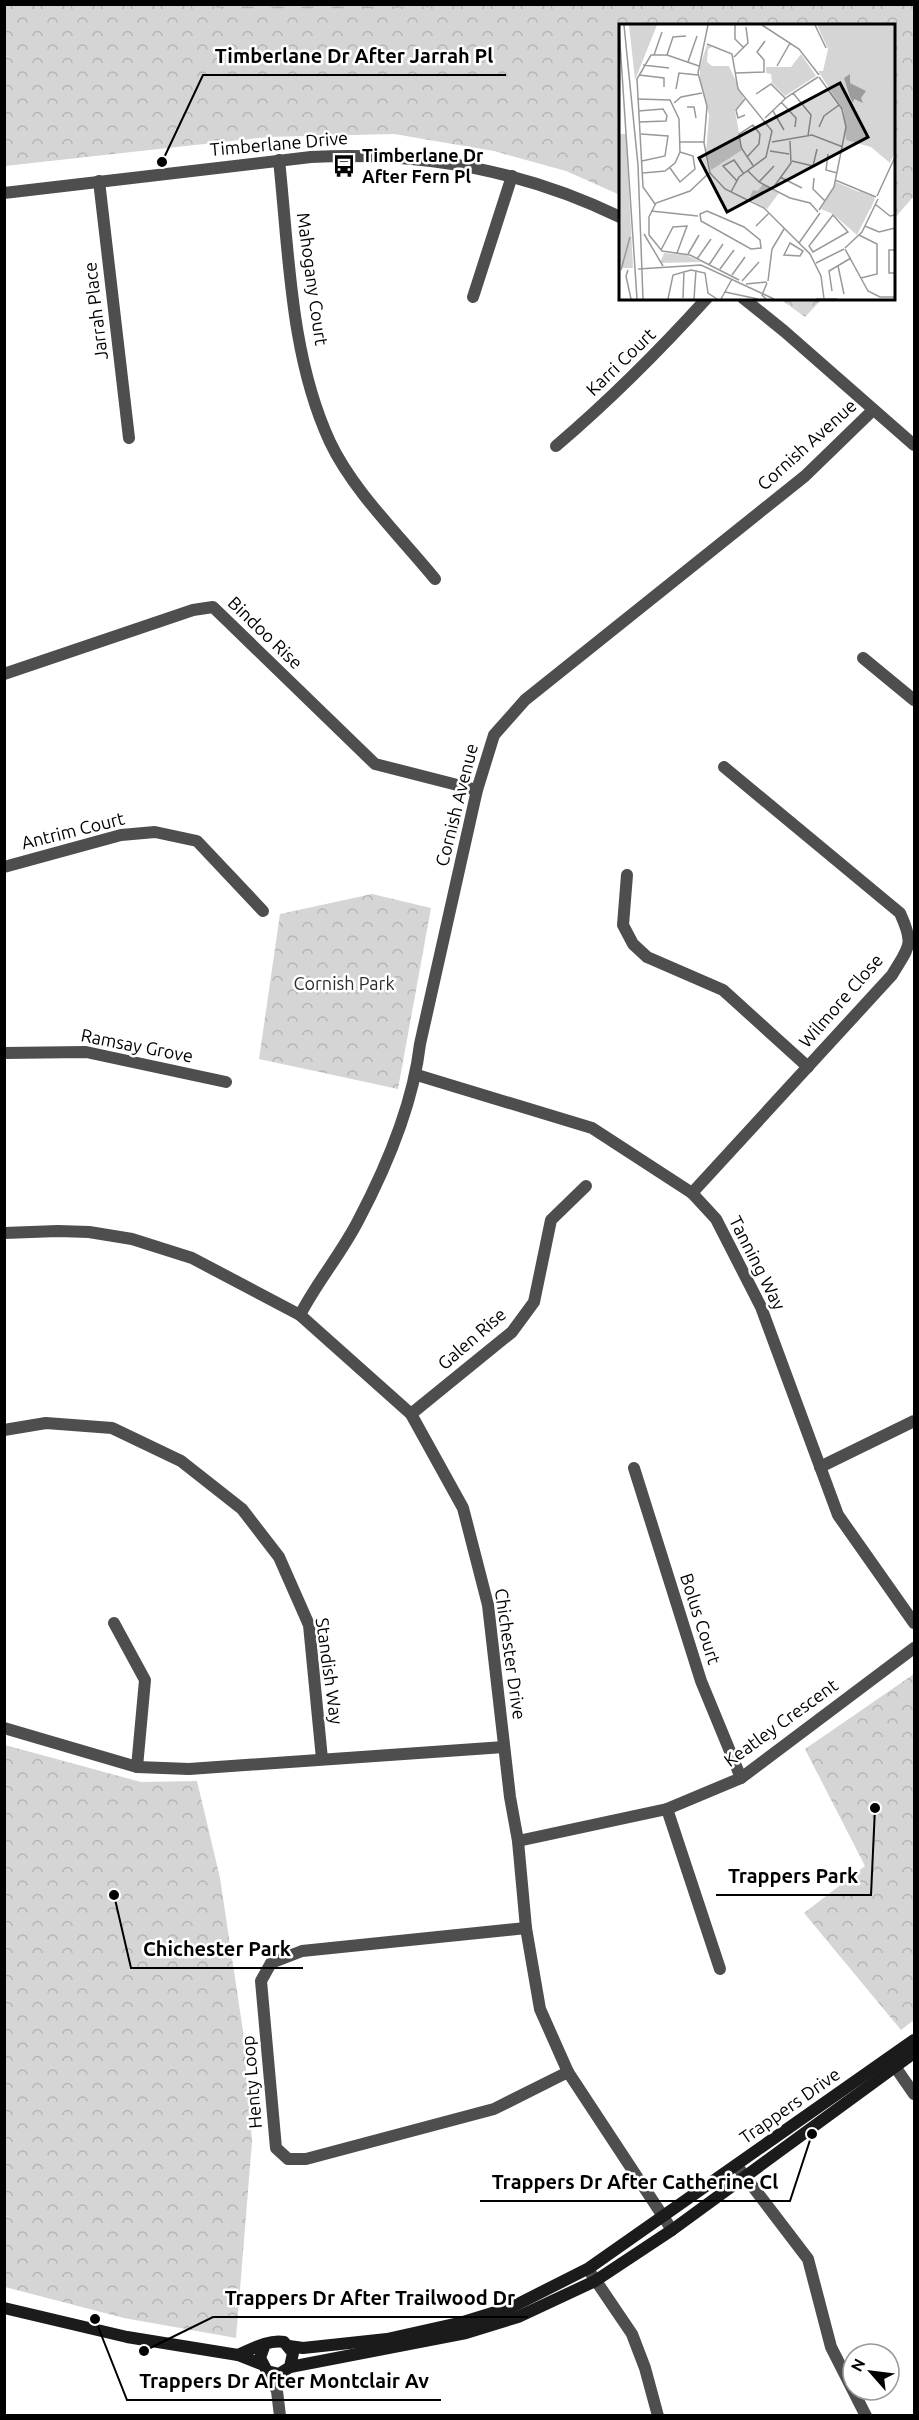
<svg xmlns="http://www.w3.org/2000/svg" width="919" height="2420" font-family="Ubuntu,sans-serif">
	<defs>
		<pattern id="forest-crowns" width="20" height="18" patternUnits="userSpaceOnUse" patternTransform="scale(1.5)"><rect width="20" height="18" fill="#d5d5d5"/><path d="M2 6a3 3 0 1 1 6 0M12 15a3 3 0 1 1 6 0" fill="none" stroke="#b5b5b5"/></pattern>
		<pattern id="wetland-marsh" width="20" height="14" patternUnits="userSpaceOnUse" patternTransform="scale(1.5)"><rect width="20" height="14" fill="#d5d5d5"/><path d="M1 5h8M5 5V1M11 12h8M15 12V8" fill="none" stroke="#b5b5b5"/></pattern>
	</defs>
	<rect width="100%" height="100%" fill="#fff"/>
	<g fill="url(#forest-crowns)">
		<path d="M4,5H914V196L894,219V26H620V195L566,171L494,151L394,134L268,137L5,166Z"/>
		<path d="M780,299H822L805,317Z"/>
		<path d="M372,894L431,908L398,1089L259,1059L280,914Z"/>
		<path d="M914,1674V2020L901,2030L804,1913L865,1866L805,1749Z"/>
		<path d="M5,1745L141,1782L197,1781L220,1878L243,2031L252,2142L236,2338L124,2318L5,2287Z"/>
	</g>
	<path fill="url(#wetland-marsh)" d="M182,5H533L254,10Z"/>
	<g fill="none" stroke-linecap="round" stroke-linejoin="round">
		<g stroke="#4e4e4e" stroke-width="12">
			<path d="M279,160C289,253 290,356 330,442C353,491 401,537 435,579"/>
			<path d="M99,181L129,438"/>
			<path d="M473,297L512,176"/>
			<path d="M556,446C610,400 659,351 707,298"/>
			<path d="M863,658L914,700"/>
			<path d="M4,674L193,610L213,607L375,764L477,790"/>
			<path d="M4,867L121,835L155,832L197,841L263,911"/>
			<path d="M627,875L623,925L633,944L647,957L723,990L808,1067"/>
			<path d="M4,1053L86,1052L226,1082"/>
			<path d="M417,1075L592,1128L692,1193L716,1219L761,1307L838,1515L914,1623"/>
			<path d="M692,1193L892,975C909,946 915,946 900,913L724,767"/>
			<path d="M4,1233L58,1231L89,1232L132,1239L192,1258L300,1315L411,1414L463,1508L488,1605L510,1797L518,1841L526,1928L540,2009L568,2072L672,2230"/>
			<path d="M300,1315C317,1282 341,1254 358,1221C387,1166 413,1105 420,1044L477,790L494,735L525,700L805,476L873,410"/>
			<path d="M411,1414L512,1332L534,1302L551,1220L586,1186"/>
			<path d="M4,1430L46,1423L112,1428L181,1461L242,1509L279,1557L309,1625L322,1759"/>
			<path d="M820,1467L914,1421"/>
			<path d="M634,1468L701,1681L741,1778"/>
			<path d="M114,1623L145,1680L137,1767"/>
			<path d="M4,1728L137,1767L189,1769L504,1747"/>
			<path d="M667,1809L720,1969"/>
			<path d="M518,1841L667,1809L741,1778L914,1648"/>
			<path d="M526,1928L302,1951L271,1963L261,1981L276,2148L288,2159H306L494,2109L568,2072"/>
			<path d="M889,2058L914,2094"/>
			<path d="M737,2166L808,2259L831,2347L866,2416"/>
			<path d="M590,2272L632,2334L645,2368L658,2416"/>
		</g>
		<g stroke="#4e4e4e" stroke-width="12">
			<path d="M4,193L311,157C420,151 523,170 620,217"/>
			<path d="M743,298L784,331L914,445"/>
			<path d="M267,2371L277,2391L280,2416"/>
		</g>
		<g stroke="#1b1b1b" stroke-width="12">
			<path d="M4,2308L127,2337L238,2355L261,2364"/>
			<path d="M289,2346L303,2348L387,2339L463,2322L512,2307L589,2268L914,2040"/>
			<path d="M238,2355C252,2349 269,2339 284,2342L293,2353L290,2367L279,2374L267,2371L260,2358L265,2344"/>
			<path d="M290,2367L466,2333L518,2317L595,2281L672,2230L914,2053"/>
		</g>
	</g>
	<defs>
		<g id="bus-bare" transform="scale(1.8)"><path d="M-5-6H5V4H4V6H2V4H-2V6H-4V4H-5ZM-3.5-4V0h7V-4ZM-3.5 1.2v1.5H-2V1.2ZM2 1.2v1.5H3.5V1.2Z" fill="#000" stroke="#fff" stroke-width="2.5" paint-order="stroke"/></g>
	</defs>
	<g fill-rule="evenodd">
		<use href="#bus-bare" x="344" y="166"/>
	</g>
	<g text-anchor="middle" stroke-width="5" stroke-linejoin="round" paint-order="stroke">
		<g font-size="18" fill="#000" stroke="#fff">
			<text transform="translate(279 144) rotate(-5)" y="6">Timberlane Drive</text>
			<text transform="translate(312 279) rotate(82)" y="6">Mahogany Court</text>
			<text transform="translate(96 311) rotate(-97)" y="6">Jarrah Place</text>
			<text transform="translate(621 362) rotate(-44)" y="6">Karri Court</text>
			<text transform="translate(807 445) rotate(-42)" y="6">Cornish Avenue</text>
			<text transform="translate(265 633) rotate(44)" y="6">Bindoo Rise</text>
			<text transform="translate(457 805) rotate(-76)" y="6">Cornish Avenue</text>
			<text transform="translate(73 831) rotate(-14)" y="6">Antrim Court</text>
			<text transform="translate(841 1001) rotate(-49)" y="6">Wilmore Close</text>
			<text transform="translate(137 1046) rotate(11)" y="6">Ramsay Grove</text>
			<text transform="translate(757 1263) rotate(63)" y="6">Tanning Way</text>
			<text transform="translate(472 1339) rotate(-41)" y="6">Galen Rise</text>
			<text transform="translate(700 1619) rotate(72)" y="6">Bolus Court</text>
			<text transform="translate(510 1654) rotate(82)" y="6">Chichester Drive</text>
			<text transform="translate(329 1671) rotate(82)" y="6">Standish Way</text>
			<text transform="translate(781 1723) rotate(-36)" y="6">Keatley Crescent</text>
			<text transform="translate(252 2082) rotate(-95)" y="6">Henty Loop</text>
			<text transform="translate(790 2106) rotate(-35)" y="6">Trappers Drive</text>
		</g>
		<g font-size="18" font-weight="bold" fill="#000" stroke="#fff" text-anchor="start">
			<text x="362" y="162">Timberlane Dr<tspan x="362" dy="21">After Fern Pl</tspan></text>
		</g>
		<g font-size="18" fill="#2c2c2c" stroke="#fff">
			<text x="344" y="990">Cornish Park</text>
		</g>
	</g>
	<g transform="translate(619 24)">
		<rect width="276" height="276" fill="#fff"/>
		<path d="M10,1H38L16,56ZM198,1H276V128L271,139L252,123L227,116L225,87L199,47H204L209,25ZM88,21L93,23L89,25L88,38L93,42H110L125,75L116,86L123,126L92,146L87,128L90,91L81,57V42ZM182,30L197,52L166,72L153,59L152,50L147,49V43H172ZM0,110H7L14,244H0ZM217,158L256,175L238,211L214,190L202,185ZM144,160L160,169L148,185L130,175L134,166L139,167ZM45,229L67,231L82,238L41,239Z" fill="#d5d5d5"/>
		<path d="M225,1L237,5V27L232,25L239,38L276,60V95L265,116L251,115L223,63L217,26L225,13Z" fill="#d5d5d5"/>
		<path d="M240,167L255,173L252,185L236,178Z" fill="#d5d5d5"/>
		<path d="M231,50V59L247,67L242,74L244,79L235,75L234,79L231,73L225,54Z" fill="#9c9c9c"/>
		<path fill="none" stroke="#999" stroke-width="1.5" d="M5,1L19,141L24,275M89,1L79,49L88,82L85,119L91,149L106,165L145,184L191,230L202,252L205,275M116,1V15L125,24M143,1L180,25L200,51M196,1L207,24M0,4L18,275M88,20L113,30L119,65L153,107L147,133L120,153L112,168M35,31L43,8M48,31L54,13L67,12M115,33L129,19L127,3M69,38L78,12M24,41L50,44M158,42L171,19M117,49L145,48V36L138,28L146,17M20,51L45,54V63M57,65L60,49L79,51M174,69L192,91L189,112M137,70L152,60L166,74M18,75L51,76L60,95L61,128L56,139L46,147L24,149M162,78L177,94L176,103M55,79L62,73L83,69M68,83H75L77,94M19,87L44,85L48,92L47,97L20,98M154,87L165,106M126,91L119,94L117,86L126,75M146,94L168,73L199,53M200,103L205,92L220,81M22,110L49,112L46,132L23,137M61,118H85M153,118L193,111L224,123M151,127L170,130M209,130L207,146L218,149M128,133L140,120L141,110L134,101L120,110L122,122L123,125L135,143M173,137L194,142L198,125M51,144L61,158L76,145L74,132L61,128M129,147L140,158L171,174L191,179L199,188M90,149L71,167L37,179L30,193V211L43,227L71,231L120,256M161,153L183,164M195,154L194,165L206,177M216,156L257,173M118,157L104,142L115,136L125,150M140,158L155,142M154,164L172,139L171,117M258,172L276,133M36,180L24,163L18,55L32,31H48L80,42M256,180L271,192L276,191M200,186L215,163L227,103L223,85L200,53M32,187L79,192M88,187L125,203L141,216L142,224L132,225L82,197L81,190ZM214,191L229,208L194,228L190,222ZM137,202L150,189M246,202L260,208L276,204M25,210L44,242M240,211L258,220V250L242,254M171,219L184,227L181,232L165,231ZM180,219L201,189M226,224L243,208L259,175M226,225L249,267L261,273H276M42,226L54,203L68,202L58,229M276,226H270V249H276M69,230L80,211M78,235L92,215M197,239L225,225M90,241L104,220M219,242L225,270M19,245L82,241L155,275M101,245L115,226M2,246L11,213M9,246L7,252L12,275M113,251L126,233M123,257L140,238M149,257L153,225L165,205M127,260L148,258M213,267L210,247L232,234M106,268L139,275M64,274L65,247M49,275L54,251L72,246L86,249L89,269L98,275M75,275L77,246M102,275L113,255M147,275L143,271L148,259M197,275H218"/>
		<path fill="#000" fill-opacity="0.15" stroke="#000" stroke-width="3" d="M221,59L249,113L108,188L80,134Z"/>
		<rect width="276" height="276" fill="none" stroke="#000" stroke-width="3"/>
	</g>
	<path fill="none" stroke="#000" stroke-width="2" d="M162 162L203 75H506M875 1808L871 1895H716M114 1895L131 1968H303M812 2134L790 2201H480M144 2351L213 2317H528M95 2319L127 2400H441"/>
	<g fill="#000" stroke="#fff" stroke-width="2">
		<circle cx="162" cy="162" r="6"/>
		<circle cx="875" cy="1808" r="6"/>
		<circle cx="114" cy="1895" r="6"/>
		<circle cx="812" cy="2134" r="6"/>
		<circle cx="144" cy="2351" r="6"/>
		<circle cx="95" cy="2319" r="6"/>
	</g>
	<g font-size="20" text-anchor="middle" font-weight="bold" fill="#000" stroke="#fff" stroke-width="5" stroke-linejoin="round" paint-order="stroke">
		<text x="354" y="63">Timberlane Dr After Jarrah Pl</text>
		<text x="793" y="1883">Trappers Park</text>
		<text x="217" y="1956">Chichester Park</text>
		<text x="635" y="2189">Trappers Dr After Catherine Cl</text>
		<text x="370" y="2305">Trappers Dr After Trailwood Dr</text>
		<text x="284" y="2388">Trappers Dr After Montclair Av</text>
	</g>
	<rect width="919" height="2420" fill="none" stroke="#000000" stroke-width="12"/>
	<g transform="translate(871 2372) rotate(298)"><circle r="28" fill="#ffffff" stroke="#999999" stroke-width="1.5"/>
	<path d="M0-4.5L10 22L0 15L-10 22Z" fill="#000000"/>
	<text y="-9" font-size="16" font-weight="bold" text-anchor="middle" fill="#000000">N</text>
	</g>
</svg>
